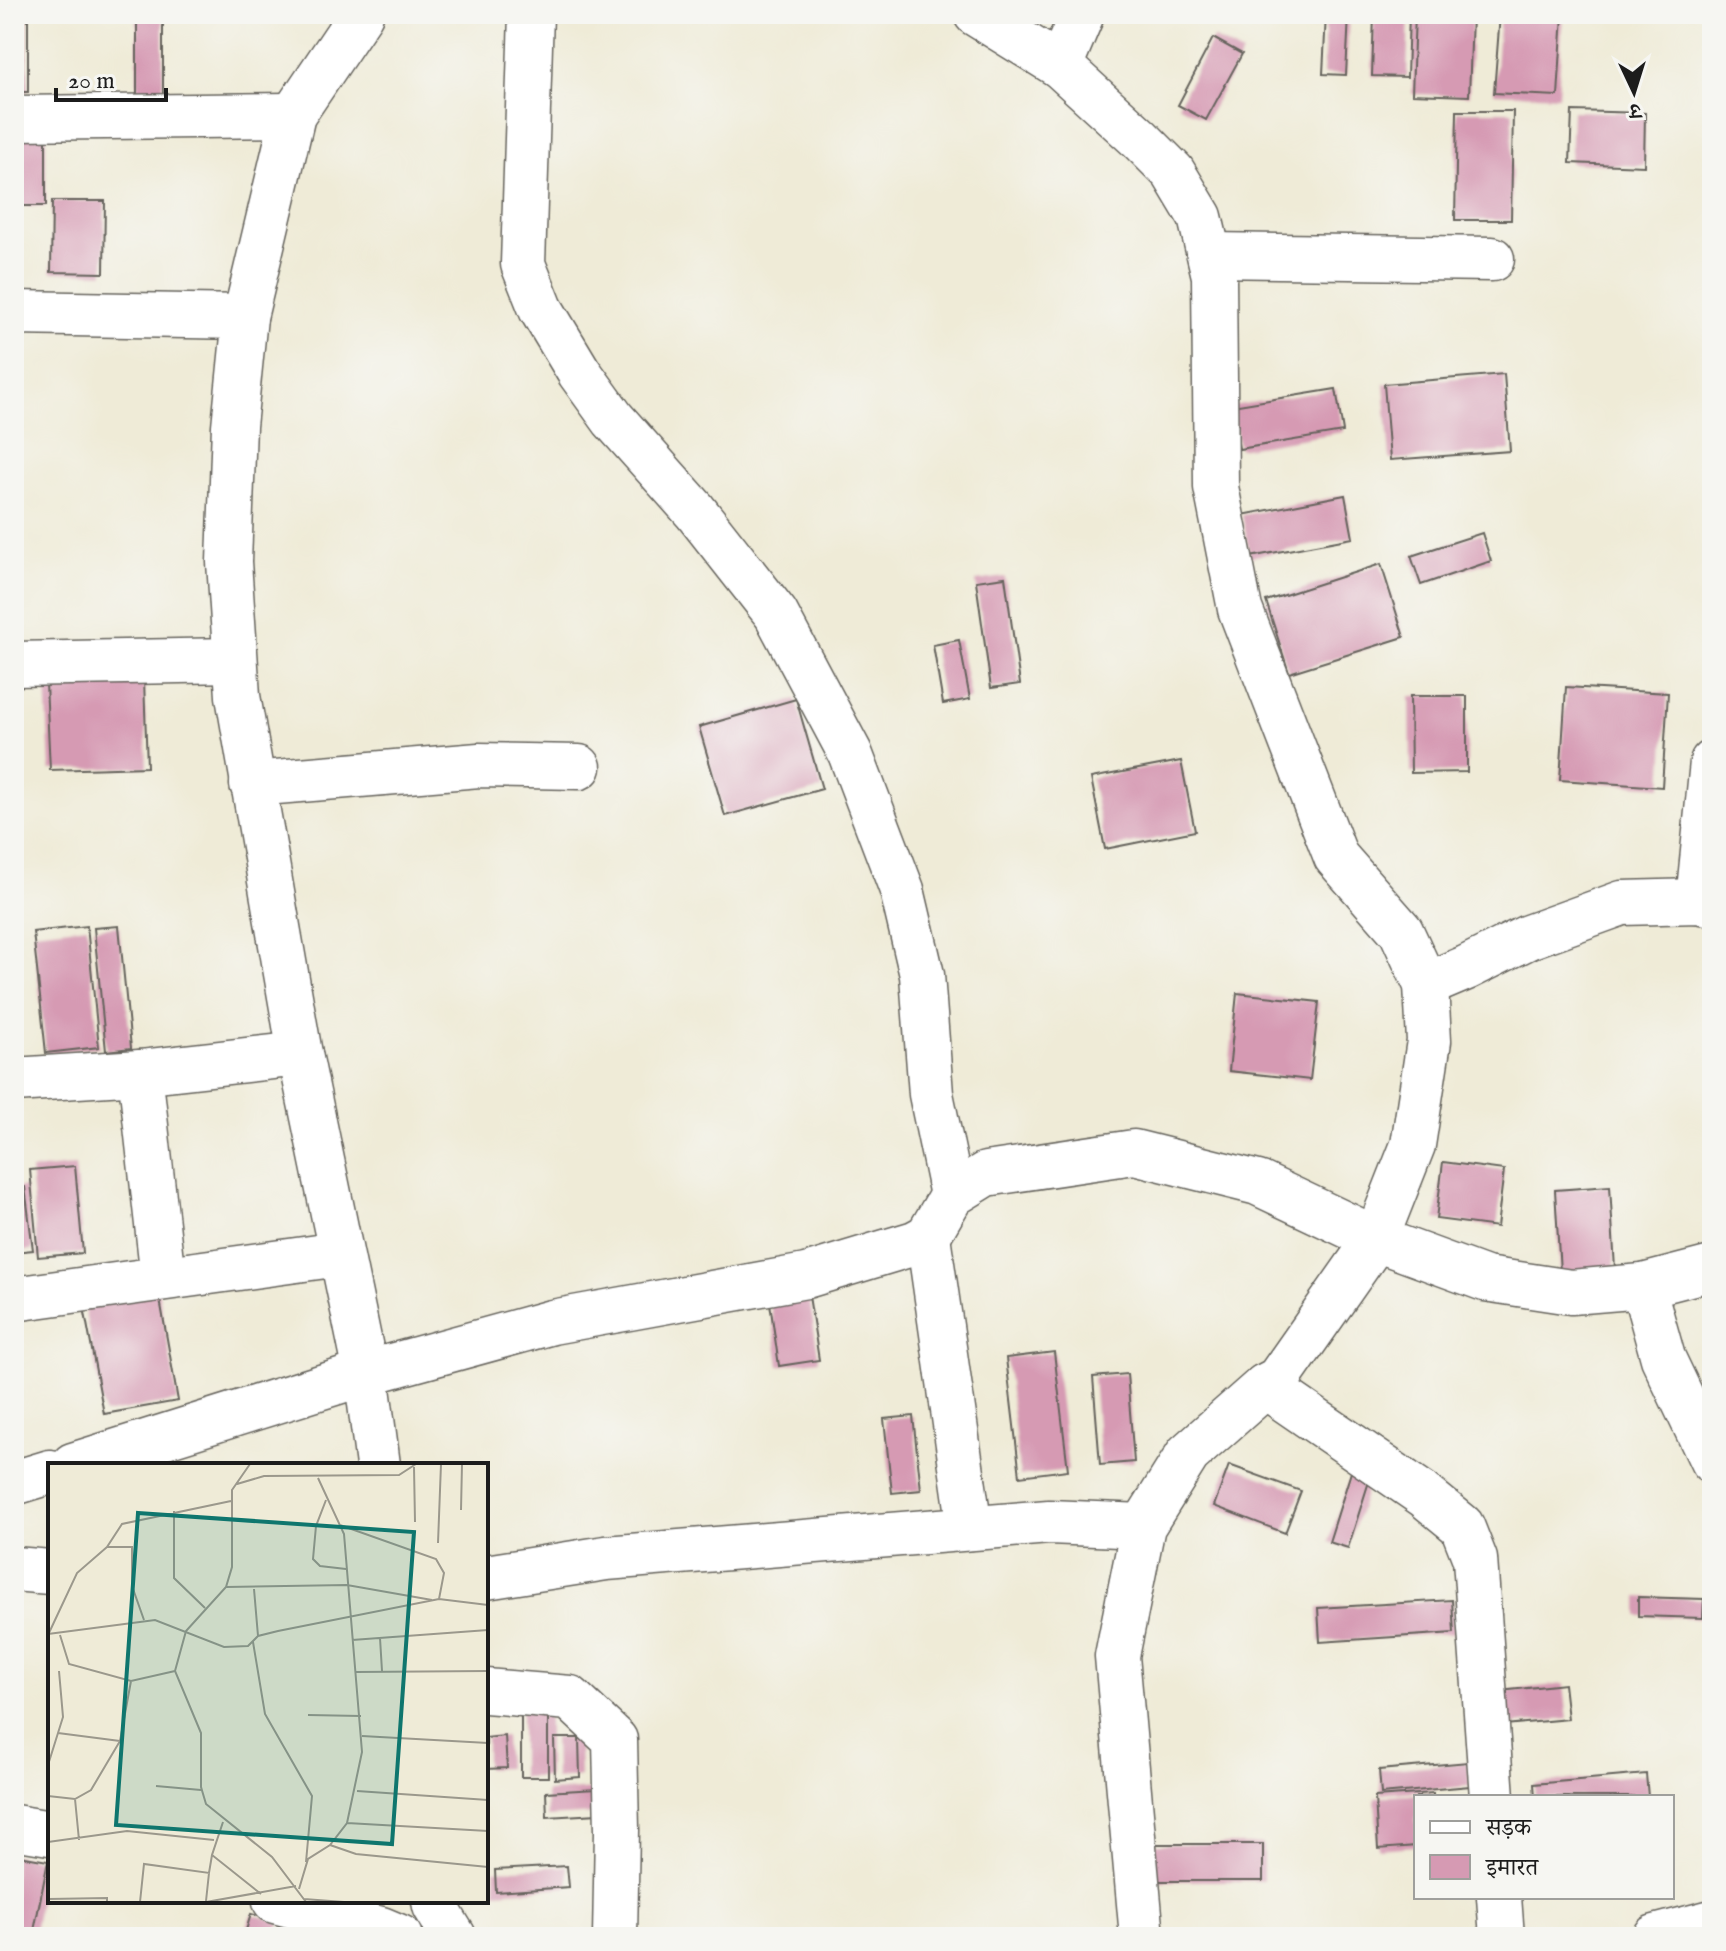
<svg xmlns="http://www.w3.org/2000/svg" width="1726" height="1951" font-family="'IM FELL English','Noto Serif Devanagari',serif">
	<rect width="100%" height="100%" fill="#f6f6f2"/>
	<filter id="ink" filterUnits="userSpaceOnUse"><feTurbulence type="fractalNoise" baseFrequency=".0125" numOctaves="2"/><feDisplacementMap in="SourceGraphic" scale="16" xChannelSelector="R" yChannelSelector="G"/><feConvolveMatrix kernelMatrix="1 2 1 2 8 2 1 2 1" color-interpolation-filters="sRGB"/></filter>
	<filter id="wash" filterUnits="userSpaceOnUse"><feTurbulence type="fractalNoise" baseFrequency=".006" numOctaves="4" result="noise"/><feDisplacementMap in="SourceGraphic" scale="32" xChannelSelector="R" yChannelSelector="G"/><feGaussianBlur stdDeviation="1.8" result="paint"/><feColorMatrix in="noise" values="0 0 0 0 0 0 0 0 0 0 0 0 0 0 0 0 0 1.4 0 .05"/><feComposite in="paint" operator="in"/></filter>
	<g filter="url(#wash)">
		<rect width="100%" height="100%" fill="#efebd7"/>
		<g id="blocks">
			<g fill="#d69ab3">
				<rect x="14" y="14" width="14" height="78"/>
				<rect x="137" y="14" width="26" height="82"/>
				<path d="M1326,14H1349L1346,75L1323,74Z"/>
				<path d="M1374,14H1409L1407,77L1372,76Z"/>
				<path d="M1415,14L1472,16L1469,96L1412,94Z"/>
				<path d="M1500,14H1563L1558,96L1494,93Z"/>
				<path d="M1213,38L1242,54L1206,120L1178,105Z"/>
				<path d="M1457,111H1513L1511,220H1455Z"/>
				<path d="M1572,111L1645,113L1644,166L1570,163Z"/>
				<rect x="14" y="125" width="32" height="81"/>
				<path d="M52,201H105L104,273L51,272Z"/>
				<path d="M1504,374L1510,451L1390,460L1384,384Z"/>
				<path d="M1336,389L1343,432L1239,449L1232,406Z"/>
				<path d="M1345,495L1353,538L1250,557L1242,515Z"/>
				<path d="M1482,533L1491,561L1421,585L1411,556Z"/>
				<path d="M1381,564L1404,637L1289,673L1266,601Z"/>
				<path d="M1005,577L1020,684L991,688L976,581Z"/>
				<path d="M959,640L970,699L943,704L933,645Z"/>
				<path d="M144,680L147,767L50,770L46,683Z"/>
				<path d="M1566,687L1668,693L1662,787L1560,780Z"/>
				<path d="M1410,696H1467V772L1411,773Z"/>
				<path d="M796,699L822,789L725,816L699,727Z"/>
				<path d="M14,723H16L21,786L14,787Z"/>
				<path d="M1181,761L1195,831L1105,849L1091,778Z"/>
				<path d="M87,926L99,1047L46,1053L33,932Z"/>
				<path d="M119,926L131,1048L106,1051L94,928Z"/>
				<path d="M1237,993L1319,1002L1310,1080L1229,1071Z"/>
				<path d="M1443,1162L1504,1170L1497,1227L1436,1219Z"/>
				<path d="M75,1166L83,1253L38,1257L30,1170Z"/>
				<path d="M1610,1186L1615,1269L1560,1272L1555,1190Z"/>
				<path d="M25,1187L33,1250L14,1252V1188Z"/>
				<path d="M807,1283L819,1360L779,1366L768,1289Z"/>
				<path d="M158,1288L178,1401L104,1414L83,1302Z"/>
				<path d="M1054,1352L1068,1470L1020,1476L1006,1358Z"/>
				<path d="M1127,1374L1134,1462L1100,1465L1093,1377Z"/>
				<path d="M913,1416L921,1490L892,1493L884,1419Z"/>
				<path d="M1229,1465L1301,1491L1285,1533L1214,1506Z"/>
				<path d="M1352,1469L1371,1475L1348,1548L1329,1542Z"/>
				<path d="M1638,1597L1704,1599L1703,1618L1638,1616Z"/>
				<path d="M1452,1600L1454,1633L1320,1642L1318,1608Z"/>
				<path d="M1564,1684L1568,1719L1494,1726L1491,1692Z"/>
				<rect x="521" y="1710" width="27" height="67"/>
				<path d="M505,1736L507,1768L486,1769V1738Z"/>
				<path d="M554,1738H579L580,1777L555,1779Z"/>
				<path d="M1468,1762L1470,1786L1381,1794L1379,1770Z"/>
				<path d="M1646,1774L1648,1797H1535L1534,1784Z"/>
				<path d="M596,1789L598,1814L547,1817L546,1792Z"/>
				<path d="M1433,1793V1797H1416V1846L1378,1849L1375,1797Z"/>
				<rect x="1150" y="1844" width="113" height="37"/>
				<path d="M14,1855L48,1861L33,1936L14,1932Z"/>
				<path d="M567,1866L569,1887L496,1892L495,1870Z"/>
				<path d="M251,1914L280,1922L276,1937H244Z"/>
				<path d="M281,1929L308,1934V1937H279Z"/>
			</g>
		</g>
	</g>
	<g filter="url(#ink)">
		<use href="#blocks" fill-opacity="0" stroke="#66645d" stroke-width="2"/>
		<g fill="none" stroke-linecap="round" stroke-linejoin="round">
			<g stroke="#66645d" stroke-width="47">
				<g id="minor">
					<path d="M361,14L293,115L245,317L234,426L229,562L238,696L300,1054L366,1373L378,1465"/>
					<path d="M531,14L523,264L541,309L579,372L613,419L695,511L776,614L850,753L902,890L922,975L931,1094L952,1195"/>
					<path d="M1060,66L1082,14"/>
					<path d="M14,118L293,115"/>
					<path d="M1210,255L1492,259"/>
					<path d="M14,313L245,317"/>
					<path d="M14,664L235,660"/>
					<path d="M252,784L479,765L579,767"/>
					<path d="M1698,901L1712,762"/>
					<path d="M1426,985L1466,968L1528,937L1622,903L1698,901L1712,904"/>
					<path d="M140,1072L163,1278"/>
					<path d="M14,1080L140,1072L300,1054"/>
					<path d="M928,1236L970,1528"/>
					<path d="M1643,1286L1663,1358L1712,1461"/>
					<path d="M14,1299L340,1254"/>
					<path d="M1265,1386L1424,1495L1462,1526L1475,1559L1492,1797"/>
					<path d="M14,1569L50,1572"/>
					<path d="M486,1577L606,1558L1049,1522L1143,1526"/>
					<path d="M486,1691L570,1698L615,1740L617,1830L615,1937"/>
					<path d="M14,1827L50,1833"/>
					<path d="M1499,1897L1502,1937"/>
					<path d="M275,1901L381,1929L400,1937"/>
					<path d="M434,1901L435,1906L454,1937"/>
					<path d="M1655,1937L1712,1922"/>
				</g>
			</g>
			<g stroke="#66645d" stroke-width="47">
				<g id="major">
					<path d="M976,14L1060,66L1140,139L1173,172L1200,217L1214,276L1216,487L1240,609L1336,857L1401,931L1426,985L1429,1041L1413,1145L1376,1239L1278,1379L1265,1386L1188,1454L1143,1526L1117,1656L1142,1937"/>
					<path d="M73,1465L366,1373L552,1322L806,1276L915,1243L928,1236L952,1195L986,1174L1134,1152L1258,1183L1376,1239L1485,1279L1571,1292L1643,1286L1712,1268"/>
					<path d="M14,1483L50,1472"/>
				</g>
			</g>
			<use href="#minor" stroke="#fff" stroke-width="44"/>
			<use href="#major" stroke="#fff" stroke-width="44"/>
		</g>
	</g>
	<g transform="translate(48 1463)">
		<rect width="440" height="440" fill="#efebd7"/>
		<path fill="none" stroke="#9b988c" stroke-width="2" d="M202,1L184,27V104L178,124L138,168L127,208L153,270V324L158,341L224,394L258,439M366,4L367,59M189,21L216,13L351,12L368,1M278,37L268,63L265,96L272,103L298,106M413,47L414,1M126,48V115L157,145M292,62L388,96L396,110L391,136M390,80L393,1M178,124L299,122L384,137M206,126L210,173M96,157L84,123V84H59L74,61L183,38M0,171L107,157L176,184L200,183L210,173L230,168L391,136L440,142M0,172L29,110L59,84M12,172L21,201L83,218L127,208M332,175L334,208M304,177L440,167M205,179L217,251L264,333L258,399M308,209L440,208M260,252L313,253M10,270L72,278M314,273L440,280M0,302L15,254L11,208M108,323L153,327M309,328L440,337M0,333L27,336L43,327L72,278L83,218M27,336L31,377M175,359L164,392L213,431M299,360L440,368M0,379L79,368L166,377M282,382L308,391L440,404M251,426L260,396L282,382L299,360L314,289L296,71L270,15M0,436L59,435V439M256,436L296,439M158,438L161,410M92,439L96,401L161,410L164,392M158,439L248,423"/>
		<path fill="#0f766e" fill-opacity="0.15" stroke="#0f766e" stroke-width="4" d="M90,50L366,69L344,381L68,362Z"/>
		<rect width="440" height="440" fill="none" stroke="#1c1c1c" stroke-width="4"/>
	</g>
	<rect width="1726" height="1951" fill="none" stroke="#f6f6f2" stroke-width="48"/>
	<rect x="1414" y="1795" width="260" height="104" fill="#f6f6f2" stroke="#9f9f9c" stroke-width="2"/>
	<rect x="1430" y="1821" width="40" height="12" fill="#ffffff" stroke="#9f9f9c" stroke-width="2"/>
	<text x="1486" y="1835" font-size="24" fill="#1c1c1c">सड़क</text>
	<rect x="1430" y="1855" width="40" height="24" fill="#d69ab3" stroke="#9f9f9c" stroke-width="2"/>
	<text x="1486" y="1875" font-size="24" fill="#1c1c1c">इमारत</text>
	<g transform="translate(1634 92) rotate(176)" stroke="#f6f6f2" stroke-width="6" paint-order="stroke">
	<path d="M0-6L14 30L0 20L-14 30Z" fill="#1c1c1c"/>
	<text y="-12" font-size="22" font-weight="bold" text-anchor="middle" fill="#1c1c1c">उ</text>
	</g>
	<path d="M56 88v12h110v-12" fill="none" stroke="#1c1c1c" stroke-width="4"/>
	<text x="68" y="88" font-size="24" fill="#1c1c1c" stroke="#f6f6f2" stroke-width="6" paint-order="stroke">20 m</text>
</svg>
